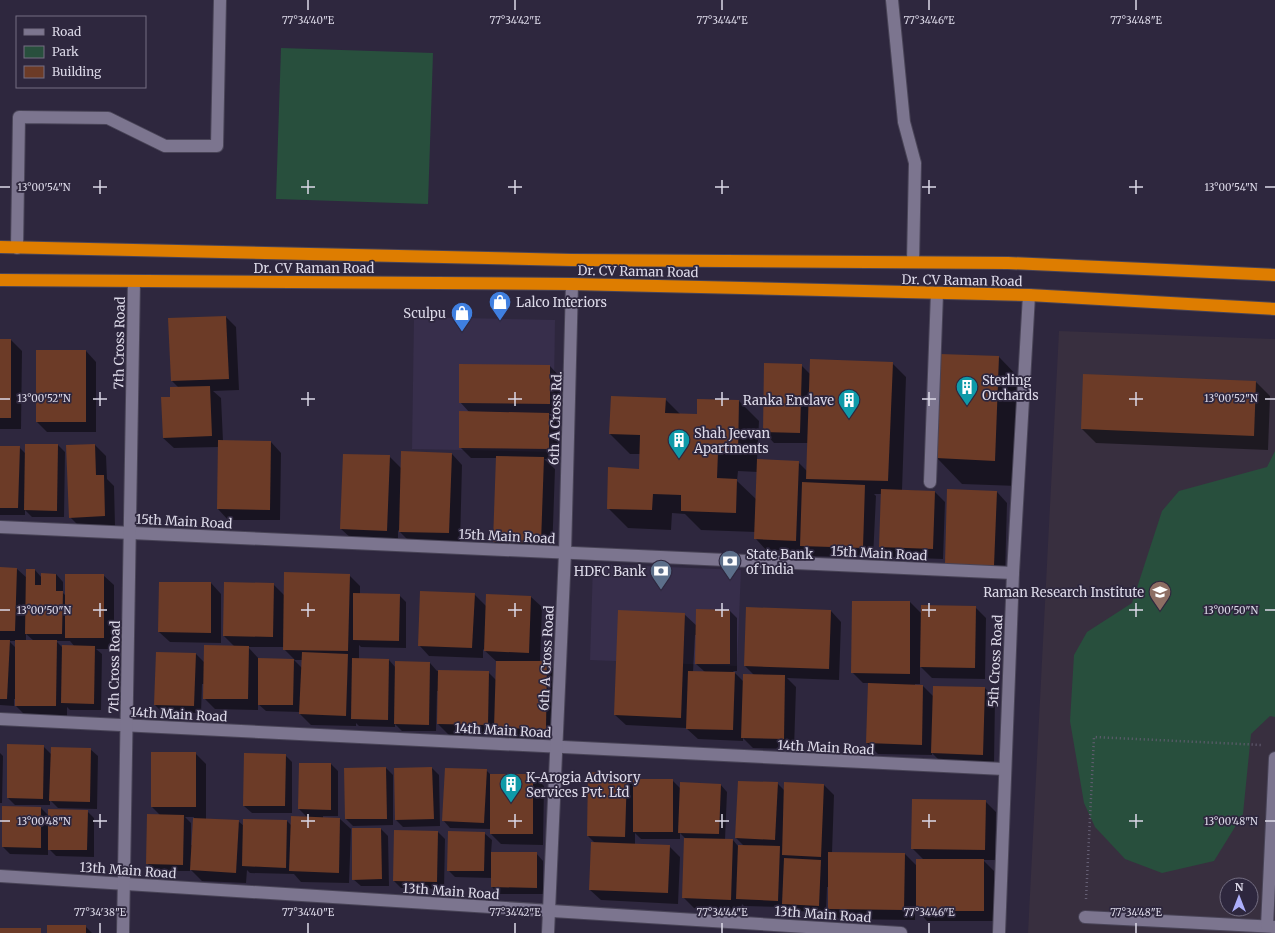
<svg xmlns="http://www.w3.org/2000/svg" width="1275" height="933" font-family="Merriweather,serif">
	<rect width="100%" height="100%" fill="#2e273e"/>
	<g fill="#372e4b">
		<path d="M414,317L555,320L553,452L412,449Z"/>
		<path d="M593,564L741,570L737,666L590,660Z"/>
	</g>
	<path fill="#382f3f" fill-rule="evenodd" d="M1059,331L1275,339V933H1028ZM1227,885H1251V909H1227Z"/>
	<g fill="#284f3d">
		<path d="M281,48L433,53L428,204L276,199Z"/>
		<path d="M1275,451V717L1270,716L1251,734L1243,814L1214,861L1162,873L1125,859L1095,827L1084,803L1070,721L1074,655L1087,632L1132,603L1162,511L1179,491L1267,467Z"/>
	</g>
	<g fill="#0007" fill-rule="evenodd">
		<path d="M226,317L236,327L239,390L213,391L221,398L223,441L271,442L281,453L280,520H228L218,509L219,447L174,448L163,438L171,398L179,388L172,381L170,319Z"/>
		<path d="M0,340H11L22,351L21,429H0Z"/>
		<path d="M86,351L96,362V432H47L37,422Z"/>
		<path d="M999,357L1024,383L1020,486L962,484L937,458Z"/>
		<path d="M892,363L906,377L902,490L935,492L945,502L943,559L890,557L880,546L882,494H874L876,496L873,558L812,556L807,551L766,550L756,539V532L701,530L685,514L672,513L671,530L628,528L608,508L640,470L641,454H630L610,434L665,399L681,415H698L739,401L759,421L757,460L798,462L807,471L808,443H774L764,432L801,365L810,374ZM738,471L758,472L757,500L737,481Z"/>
		<path d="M550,366L560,377V414H549L559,424V459H544L555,469L552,554L504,552L494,542L497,458H471L460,447L470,413L460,402Z"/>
		<path d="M1256,382L1270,396L1268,450L1096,443L1082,429Z"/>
		<path d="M58,445L65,452L64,517H32L25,510V515H0V447H19L26,454Z"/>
		<path d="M95,445L106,456L107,479L114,486L115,526L81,528L70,517Z"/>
		<path d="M452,454L462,465L460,544L410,542L398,530V541L352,539L341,529L389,456L402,469Z"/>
		<path d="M997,492L1007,503L1005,576L956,574Z"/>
		<path d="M0,568L17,569L27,578L35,570L42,578L56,574L63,582V593L66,596L103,575L114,585V649H96L102,654L101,710H70L67,707V717H27L16,706V699H14V706L0,705ZM26,634L34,641H26ZM9,641H16V648ZM56,641H70L75,647L63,648Z"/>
		<path d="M349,575L360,586V594L399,595L406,602V648L361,647L359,645V660H389L396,668L430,663L437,671L488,672L496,680L497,662L483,649V658L429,656L419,645L474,594L486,606L487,595L531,597L542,607L540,662H547L557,673L556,739L506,738L498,731V735H449L438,724L439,691H437L436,731H402L395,724V727L359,726L356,723V726L311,725L300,714V712L266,711L258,704V710L215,709L204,698V684H202L201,713L162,712L155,705L157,653L196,654L205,663L235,647L224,636L273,584L285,596ZM248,647H284V649L295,660L259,659ZM294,660H302V668Z"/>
		<path d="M211,583L221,594V643L170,642L159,632Z"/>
		<path d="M910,602L922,614L975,607L986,618L985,679L932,678L920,666V684H915V686H923L933,696L985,688L995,699L994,765L942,763L932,753V755L878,754L867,743L869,683H863L852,672Z"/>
		<path d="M730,611L737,618V671H733L744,682L754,675L745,666L831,611L841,622L839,680L787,678L796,687L794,749L753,748L743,738V741L698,739L686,728L626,725L615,715L684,614L697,626ZM695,635H697L696,664L705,672H693Z"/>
		<path d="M43,746L51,754L90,749L98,756L97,809L58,808L50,800V805H15L8,798Z"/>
		<path d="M0,753L3,756L2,803H0Z"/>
		<path d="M195,753L206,764V819L238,821L244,826L287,821L292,826L308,818L299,809L300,764H331L338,771V816H323V818L340,819L351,829L349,883L301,882L294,874L250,873L247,870L246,883L202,881L190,869V871H154L147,863L161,816L152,807ZM185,817H194L192,845H191V823Z"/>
		<path d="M285,755L292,762V813H252L244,806Z"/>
		<path d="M386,768L393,775V825L353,826L346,819Z"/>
		<path d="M432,768L439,775L440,826L403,827L396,820L395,769Z"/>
		<path d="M486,770L491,775H533L544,786L543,845L501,844L491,834V829L450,828L443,820Z"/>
		<path d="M626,775L634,782L672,780L681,789L720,784L727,792L725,840H733L738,846H744L736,838L777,783L785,791L823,784L834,795L832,853L905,854L917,866L924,860L912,848L985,801L996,812L995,860H983L994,871V921H927L915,908V920L839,919L829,909V887H827L826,912L790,911L785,906V907L744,906L742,904L741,910L694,908L683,897L685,838L680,833V839H641L635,833V845L669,846L680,857L678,904L601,900L590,890L595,843L588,836Z"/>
		<path d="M41,808L49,816L87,811L94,818V857L56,856L48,848V855L10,854L3,847Z"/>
		<path d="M381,829L388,836L389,886H361L353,879Z"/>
		<path d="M438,832L445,839L444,889L401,888L394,881Z"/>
		<path d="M484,833L492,840L491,853H536L543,861V894H499L492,887V878L455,877L448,870Z"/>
		<path d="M85,926L92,933H48Z"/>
	</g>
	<g fill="#6c3b27">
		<path d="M226,316L229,379L171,381L168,318Z"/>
		<rect x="0" y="339" width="11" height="79"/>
		<rect x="36" y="350" width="50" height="72"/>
		<path d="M940,354L999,356L995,461L936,458Z"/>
		<path d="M810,359L893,362L888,481L806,479Z"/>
		<path d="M764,363L802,364L800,433L763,432Z"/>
		<path d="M459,364L550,365V404L459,403Z"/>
		<path d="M1083,374L1256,381L1254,436L1081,429Z"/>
		<path d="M210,386L212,436L163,438L161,397H170V387Z"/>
		<path d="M611,396L666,398L665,413L697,414V399L739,400L738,453L718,452L717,478L737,479L736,513L681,511V495L653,494L652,510L607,509L608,467L639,469L640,435L609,434Z"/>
		<path d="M459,411L549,413V449L459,448Z"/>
		<path d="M218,440L271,441L270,510L217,509Z"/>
		<path d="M25,444H58L57,511L24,510Z"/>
		<path d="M95,444L96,475H104L105,516L69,518L66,445Z"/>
		<path d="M0,446H20L18,508H0Z"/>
		<path d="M401,451L452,453L449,533L399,532Z"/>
		<path d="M343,454L390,455L387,531L340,529Z"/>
		<path d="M496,456L544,457L541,543L493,542Z"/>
		<path d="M757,459L799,461L796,541L754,539Z"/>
		<path d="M802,482L865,485L863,548L800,546Z"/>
		<path d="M881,489L935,491L933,549L879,547Z"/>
		<path d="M947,489L997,491L994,566L945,564Z"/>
		<path d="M0,567L17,568L15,631H0Z"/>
		<path d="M26,569H35V585H41V573L56,574V591H63L62,634H25Z"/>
		<path d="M284,572L350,574L348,651L283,650Z"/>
		<rect x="65" y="574" width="39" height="64"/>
		<path d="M159,582H211V633L158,632Z"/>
		<path d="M224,582L274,583L273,637L223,636Z"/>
		<path d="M420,591L475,593L472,648L418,646Z"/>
		<path d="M353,593L400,594L399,641L353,640Z"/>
		<path d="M486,594L531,596L529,653L484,651Z"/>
		<path d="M852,601H910V674L851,673Z"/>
		<path d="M921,605L976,606L975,668L920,667Z"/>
		<path d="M746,607L831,610L829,669L744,666Z"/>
		<path d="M696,609L730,610V664H695Z"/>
		<path d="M618,610L685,613L681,718L614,715Z"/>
		<path d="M0,640H10L7,699H0Z"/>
		<path d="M15,640H57L56,706H15Z"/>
		<path d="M62,645L95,646L94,704L61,703Z"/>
		<path d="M204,645L249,646L248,699H203Z"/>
		<path d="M156,652L196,653L194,706L154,705Z"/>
		<path d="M302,652L348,654L346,716L299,714Z"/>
		<path d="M258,658L294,659L293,705H258Z"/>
		<path d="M352,658L389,659L388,720L351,719Z"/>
		<path d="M395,661L430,662L429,725L394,724Z"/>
		<path d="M496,661H547L546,729L494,728Z"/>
		<path d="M438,670L489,671L488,725L437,724Z"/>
		<path d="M688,671L735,672L733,730L686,729Z"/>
		<path d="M743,674L785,675L784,739L741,738Z"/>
		<path d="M868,683L923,685L922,745L866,743Z"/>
		<path d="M933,686L985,687L983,755L931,753Z"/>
		<path d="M7,744L44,745L43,799L7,798Z"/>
		<path d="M51,747L91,748L90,802L49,801Z"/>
		<rect x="151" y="752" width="45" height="55"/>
		<path d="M244,753L286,754L285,806H243Z"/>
		<path d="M299,763H331V810L298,809Z"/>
		<path d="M386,767L387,819H345L344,768Z"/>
		<path d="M432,767L434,819L395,820L394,768Z"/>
		<path d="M445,768L487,769L484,823L442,821Z"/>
		<path d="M588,772L627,774L625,837L587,836Z"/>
		<rect x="490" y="774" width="43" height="60"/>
		<rect x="633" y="779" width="40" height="53"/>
		<path d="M738,781L778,782L775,840L735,838Z"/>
		<path d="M680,782L721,784L719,834L678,833Z"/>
		<path d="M784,782L824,784L821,857L782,855Z"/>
		<path d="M912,799L986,800L985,850L911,849Z"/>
		<path d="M2,806L41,807V848L2,847Z"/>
		<path d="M48,809L88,810L87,850H48Z"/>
		<path d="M147,814L184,815L183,865L146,864Z"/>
		<path d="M291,816L340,818L339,873L289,871Z"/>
		<path d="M193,818L239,820L236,873L190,870Z"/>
		<path d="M243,819L287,820L286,868L242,866Z"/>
		<path d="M352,828H381L382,879L352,880Z"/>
		<path d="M394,830L438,831L437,882L393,881Z"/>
		<path d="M448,831L485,832L484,871H447Z"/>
		<path d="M684,838L733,839L731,900L682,898Z"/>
		<path d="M591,842L670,845L668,893L589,890Z"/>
		<path d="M738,845L780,846L778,901L736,899Z"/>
		<path d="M491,852H537V888L491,887Z"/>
		<path d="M828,852L905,853L904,910L828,909Z"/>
		<path d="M784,858L821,860L819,906L782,904Z"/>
		<rect x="916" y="859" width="68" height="52"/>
		<rect x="47" y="925" width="39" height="8"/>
		<rect x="0" y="928" width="41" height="5"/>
	</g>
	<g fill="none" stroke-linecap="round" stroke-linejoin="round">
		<g stroke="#494457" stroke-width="14">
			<g id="minor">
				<path d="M892,0L904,122L915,163L913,262"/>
				<path d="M17,248L19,117L108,118L165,146H217L220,0"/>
				<path d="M930,482L937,293"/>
				<path d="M0,527L1013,573"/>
				<path d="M0,719L1004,769"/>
				<path d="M0,876L901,933"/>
				<path d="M1085,917L1275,927"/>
				<path d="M1267,926L1275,758"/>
				<path d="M123,933L134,281"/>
				<path d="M548,933L565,553L572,284"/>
				<path d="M999,933L1013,573L1029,295"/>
			</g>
		</g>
		<g stroke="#494457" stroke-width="14">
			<g id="highway">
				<path d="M0,247L572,260L1008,263L1275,275"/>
				<path d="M0,280L572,284L1029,295L1275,309"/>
			</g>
		</g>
		<path stroke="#655f74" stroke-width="2.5" stroke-dasharray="1 3" stroke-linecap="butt" d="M1086,899L1094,737L1262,745"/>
		<use href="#minor" stroke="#7c758f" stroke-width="12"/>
		<use href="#highway" stroke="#de7d00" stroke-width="12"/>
	</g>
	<path fill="none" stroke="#dcd9e8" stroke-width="1.5" d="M308,0V10M515,0V10M722,0V10M929,0V10M1136,0V10M100,180V194M308,180V194M515,180V194M722,180V194M929,180V194M1136,180V194M0,187H10M93,187H107M301,187H315M508,187H522M715,187H729M922,187H936M1129,187H1143M1265,187H1275M100,392V406M308,392V406M515,392V406M722,392V406M929,392V406M1136,392V406M0,399H10M93,399H107M301,399H315M508,399H522M715,399H729M922,399H936M1129,399H1143M1265,399H1275M100,603V617M308,603V617M515,603V617M722,603V617M929,603V617M1136,603V617M0,610H10M93,610H107M301,610H315M508,610H522M715,610H729M922,610H936M1129,610H1143M1265,610H1275M100,814V828M308,814V828M515,814V828M722,814V828M929,814V828M1136,814V828M0,821H10M93,821H107M301,821H315M508,821H522M715,821H729M922,821H936M1129,821H1143M1265,821H1275M100,923V933M308,923V933M515,923V933M722,923V933M929,923V933M1136,923V933"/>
	<defs>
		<g id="shop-pin" transform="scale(1.15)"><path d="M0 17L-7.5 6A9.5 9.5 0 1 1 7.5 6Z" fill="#3f7fe0" stroke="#2e273e"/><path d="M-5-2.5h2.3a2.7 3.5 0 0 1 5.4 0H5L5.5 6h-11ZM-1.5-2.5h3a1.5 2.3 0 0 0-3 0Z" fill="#fff"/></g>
		<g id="building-pin" transform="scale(1.15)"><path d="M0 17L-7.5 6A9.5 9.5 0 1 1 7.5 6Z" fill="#0f9aa8" stroke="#2e273e"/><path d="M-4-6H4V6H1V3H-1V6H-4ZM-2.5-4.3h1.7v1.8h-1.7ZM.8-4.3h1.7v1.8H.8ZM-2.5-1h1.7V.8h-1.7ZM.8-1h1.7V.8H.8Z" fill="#fff"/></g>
		<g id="bank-pin" transform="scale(1.15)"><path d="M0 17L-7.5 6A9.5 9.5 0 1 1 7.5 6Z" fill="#5c6f8a" stroke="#2e273e"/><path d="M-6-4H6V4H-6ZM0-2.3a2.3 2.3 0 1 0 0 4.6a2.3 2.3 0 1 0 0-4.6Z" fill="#fff"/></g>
		<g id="university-pin" transform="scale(1.15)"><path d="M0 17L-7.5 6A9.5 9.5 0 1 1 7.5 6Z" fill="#8d6e63" stroke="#2e273e"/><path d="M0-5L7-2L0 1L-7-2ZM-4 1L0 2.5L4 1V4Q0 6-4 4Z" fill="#fff"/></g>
	</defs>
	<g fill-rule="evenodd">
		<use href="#shop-pin" x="500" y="302"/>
		<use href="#shop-pin" x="462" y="313"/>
		<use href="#building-pin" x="967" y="387"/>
		<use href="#building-pin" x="849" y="400"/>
		<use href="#building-pin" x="679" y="440"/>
		<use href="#bank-pin" x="730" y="561"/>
		<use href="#bank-pin" x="661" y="571"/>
		<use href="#university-pin" x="1160" y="592"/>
		<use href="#building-pin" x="511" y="784"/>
	</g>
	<g text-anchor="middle" stroke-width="3.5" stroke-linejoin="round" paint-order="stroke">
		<g font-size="13" fill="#dcd9e8" stroke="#2e273e">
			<text x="314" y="273">Dr. CV Raman Road</text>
			<text transform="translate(638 271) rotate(1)" y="5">Dr. CV Raman Road</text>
			<text transform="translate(962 280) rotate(1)" y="5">Dr. CV Raman Road</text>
			<text transform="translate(119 343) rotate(-89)" y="5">7th Cross Road</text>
			<text transform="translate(555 418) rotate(-88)" y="5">6th A Cross Rd.</text>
			<text transform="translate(184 521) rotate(3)" y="5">15th Main Road</text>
			<text transform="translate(507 536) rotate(3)" y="5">15th Main Road</text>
			<text transform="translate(879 553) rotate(3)" y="5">15th Main Road</text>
			<text transform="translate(546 658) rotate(-87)" y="5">6th A Cross Road</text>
			<text transform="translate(995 661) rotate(-87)" y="5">5th Cross Road</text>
			<text transform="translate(114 667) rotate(-89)" y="5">7th Cross Road</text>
			<text transform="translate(179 714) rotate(3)" y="5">14th Main Road</text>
			<text transform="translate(503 730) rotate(3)" y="5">14th Main Road</text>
			<text transform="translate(826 747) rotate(3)" y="5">14th Main Road</text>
			<text transform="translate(128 870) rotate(4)" y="5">13th Main Road</text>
			<text transform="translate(451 891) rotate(4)" y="5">13th Main Road</text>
			<text transform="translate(823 914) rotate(4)" y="5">13th Main Road</text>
		</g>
		<g font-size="13" fill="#dcd9e8" stroke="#2e273e" text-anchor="start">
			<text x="516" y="307">Lalco Interiors</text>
			<text x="446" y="318" text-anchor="end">Sculpu</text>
			<text x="982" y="385">Sterling<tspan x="982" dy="15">Orchards</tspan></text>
			<text x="834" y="405" text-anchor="end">Ranka Enclave</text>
			<text x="694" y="438">Shah Jeevan<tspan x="694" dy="15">Apartments</tspan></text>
			<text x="746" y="559">State Bank<tspan x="746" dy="15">of India</tspan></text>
			<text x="646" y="576" text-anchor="end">HDFC Bank</text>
			<text x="1144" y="597" text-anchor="end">Raman Research Institute</text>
			<text x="526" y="782">K-Arogia Advisory<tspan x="526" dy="15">Services Pvt. Ltd</tspan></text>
		</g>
	</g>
	<g font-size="10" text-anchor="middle" fill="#dcd9e8" stroke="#2e273e" stroke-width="3.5" stroke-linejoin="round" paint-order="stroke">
		<text x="308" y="24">77°34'40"E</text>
		<text x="515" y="24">77°34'42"E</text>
		<text x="722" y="24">77°34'44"E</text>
		<text x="929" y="24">77°34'46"E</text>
		<text x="1136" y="24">77°34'48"E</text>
		<text x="44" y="191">13°00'54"N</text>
		<text x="1231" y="191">13°00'54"N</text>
		<text x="44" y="402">13°00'52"N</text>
		<text x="1231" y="402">13°00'52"N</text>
		<text x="44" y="614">13°00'50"N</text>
		<text x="1231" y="614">13°00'50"N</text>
		<text x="44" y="825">13°00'48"N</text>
		<text x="1231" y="825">13°00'48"N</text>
		<text x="100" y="916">77°34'38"E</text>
		<text x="308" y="916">77°34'40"E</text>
		<text x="515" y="916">77°34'42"E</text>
		<text x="722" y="916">77°34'44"E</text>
		<text x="929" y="916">77°34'46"E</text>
		<text x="1136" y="916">77°34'48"E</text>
	</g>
	<rect x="16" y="16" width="130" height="72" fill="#2e273e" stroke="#746e82"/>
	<rect x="24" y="29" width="20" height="6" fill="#7c758f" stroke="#746e82"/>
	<text x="52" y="36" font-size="12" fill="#dcd9e8">Road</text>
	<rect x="24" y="46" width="20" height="12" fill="#284f3d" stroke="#746e82"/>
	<text x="52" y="56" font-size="12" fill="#dcd9e8">Park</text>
	<rect x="24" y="66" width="20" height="12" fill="#6c3b27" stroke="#746e82"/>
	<text x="52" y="76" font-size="12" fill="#dcd9e8">Building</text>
	<g transform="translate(1239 897)"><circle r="19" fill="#2e273e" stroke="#746e82"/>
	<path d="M0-3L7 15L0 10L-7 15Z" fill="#adaffb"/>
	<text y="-6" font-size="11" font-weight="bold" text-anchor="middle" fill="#dcd9e8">N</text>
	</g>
</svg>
